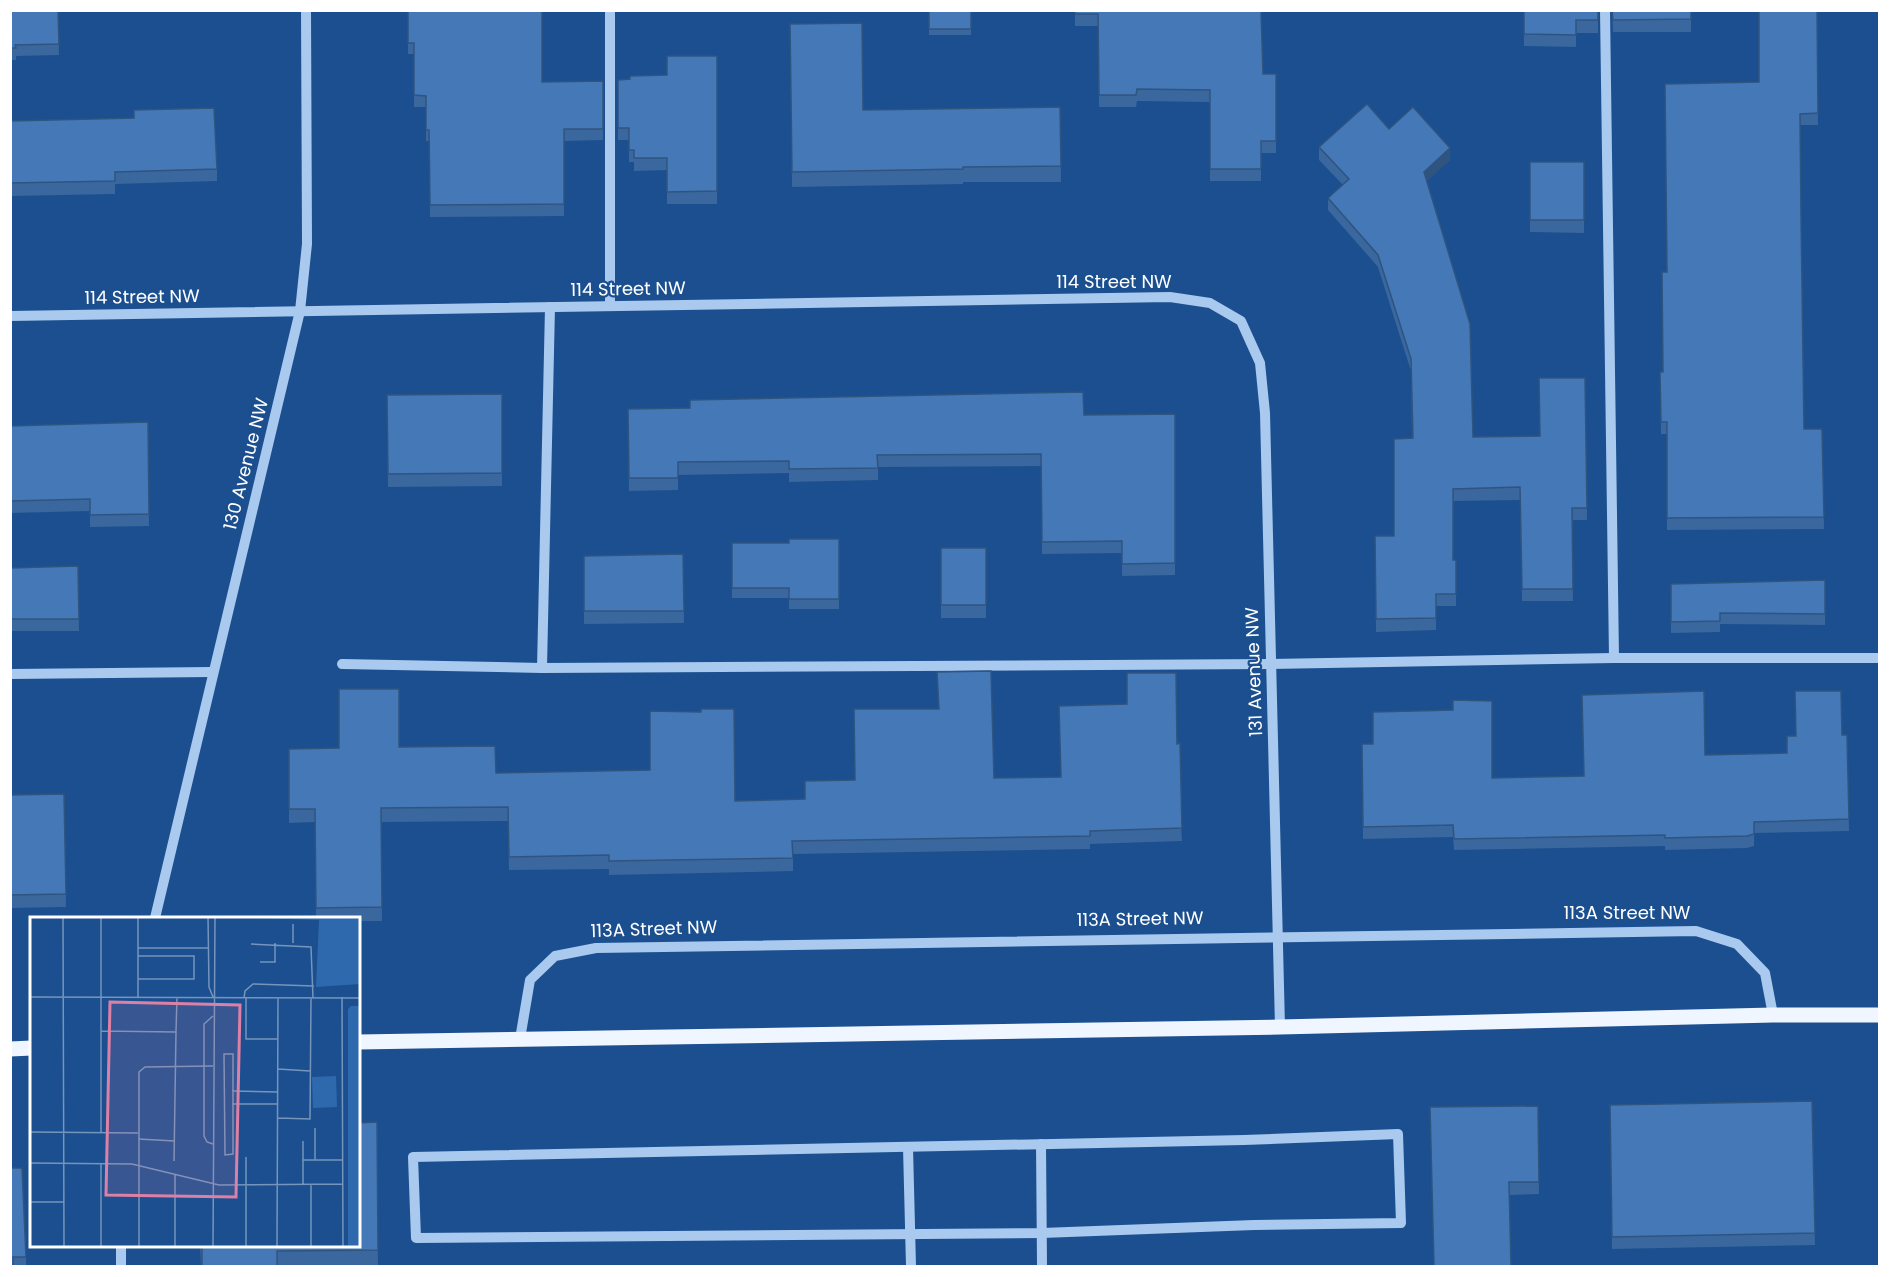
<svg xmlns="http://www.w3.org/2000/svg" width="1890" height="1277" font-family="Poppins,sans-serif">
	<rect width="100%" height="100%" fill="#1b4f8f"/>
	<g fill="none" stroke-linecap="round" stroke-linejoin="round">
		<g stroke="#a9c9ee" stroke-width="10">
			<path d="M1605,10L1614,658H1880"/>
			<path d="M610,306V10"/>
			<path d="M10,316L1170,297L1210,303L1241,321L1260,363L1265,413L1280,1027"/>
			<path d="M342,664L542,668L1270,664L1614,658"/>
			<path d="M542,668L550,307"/>
			<path d="M10,674L212,672"/>
			<path d="M155,918L300,311L307,244L306,10"/>
			<path d="M520,1039L530,980L555,956L596,948L1696,931L1737,944L1765,973L1773,1015"/>
			<path d="M1398,1134L1401,1223L1254,1225L1042,1233L416,1238L413,1157L1244,1140Z"/>
			<path d="M1041,1144L1042,1266"/>
			<path d="M908,1147L911,1266"/>
			<path d="M121,1246V1266"/>
		</g>
		<g stroke="#f0f6ff" stroke-width="15">
			<path d="M358,1042L1280,1027L1773,1015H1880"/>
			<path d="M10,1049L32,1048"/>
		</g>
	</g>
	<g fill="#3a679d">
		<path d="M10,10H58L59,55L16,56V60H10Z"/>
		<path d="M408,10L542,82L603,81V140L564,141V216L430,217L429,141H426V107H414V54H408Z"/>
		<rect x="929" y="10" width="42" height="25"/>
		<path d="M1017,10H1261L1263,74H1276V153H1261V181H1210V102L1137,101L1136,107H1099L1098,26H1075V11L1017,12Z"/>
		<path d="M1524,10H1598V33H1576V47L1524,46Z"/>
		<path d="M1612,10H1691V32H1613Z"/>
		<path d="M1817,10L1818,125H1800L1801,215L1804,429H1822L1824,529L1667,530V434H1661L1660,384L1663,372L1667,272Z"/>
		<path d="M790,24L863,110L1060,107L1061,182H963V184L792,187Z"/>
		<path d="M717,56V204H667V170L634,171V162H629V140H618V80L630,79L667,75Z"/>
		<path d="M10,121L217,169V181L115,184V194L10,196Z"/>
		<path d="M1389,129L1450,160L1426,181L1473,437L1540,436L1585,378L1587,520H1572L1573,601H1522L1520,500L1453,501V560H1456V606H1436V630L1376,632L1375,536H1394L1412,438L1411,371L1378,267L1328,210V198L1343,185L1319,160V147Z"/>
		<path d="M1530,162H1584V233L1530,232Z"/>
		<path d="M502,394V486L388,487L387,395Z"/>
		<path d="M628,409L1084,415L1175,414V575L1122,576V553L1042,554L1041,466L878,467V480L789,482V473L678,475V490L629,491Z"/>
		<path d="M148,422L149,526L90,527V511L10,513V426Z"/>
		<path d="M839,539V609H789V598H732V543H789Z"/>
		<rect x="941" y="548" width="45" height="70"/>
		<path d="M683,554L684,623L584,624V556Z"/>
		<path d="M78,566L79,631H10V568Z"/>
		<path d="M1825,580V625L1720,624V632L1671,633V584Z"/>
		<path d="M1842,735H1847L1849,831L1754,833V846L1747,848L1665,850V846L1454,850L1453,837L1363,839L1362,744L1492,778L1584,776L1705,755L1787,753Z"/>
		<path d="M1177,744L1182,841L1090,844V849L793,854V871L609,875V869L509,870L508,821L381,822L382,921H358V918H316L315,822L289,823V749L399,747L496,773L735,801L805,799L994,778L1060,777Z"/>
		<path d="M64,794L66,907L10,908V795Z"/>
		<path d="M1812,1101L1815,1245L1612,1249L1610,1105Z"/>
		<path d="M1538,1106L1539,1194L1510,1195L1434,1266Z"/>
		<path d="M377,1122L378,1266H201L200,1245H358Z"/>
		<path d="M10,1168L26,1257V1266H10Z"/>
	</g>
	<path fill="#305480" d="M1450,148V160L1424,184V172Z"/>
	<g fill="#4478b7" stroke="#305480" stroke-width="1.5">
		<path d="M10,10H58L59,44L15,45L16,48H10Z"/>
		<path d="M408,10H542V82L603,81V129H564V204L430,205L429,130H426V96L414,95V43H408Z"/>
		<rect x="929" y="10" width="42" height="19"/>
		<path d="M1075,10H1261L1263,74H1276V141H1261V169H1210V90L1137,89L1136,95H1099L1098,14H1075Z"/>
		<path d="M1524,10H1598V20H1576V35L1524,34Z"/>
		<path d="M1612,10H1691V19L1613,20Z"/>
		<path d="M1759,10H1817L1818,113L1800,114L1801,215L1804,429H1822L1824,517L1667,518V422H1661L1660,372H1663L1662,272H1667L1665,84L1759,82Z"/>
		<path d="M862,23L863,110L1060,107L1061,166L963,167V169L792,172L790,24Z"/>
		<path d="M667,56H717V191L667,192V158H634V150H629V128H618V80L630,79V76L667,75Z"/>
		<path d="M1367,104L1389,129L1413,107L1450,148L1424,172L1470,324L1473,437L1540,436L1539,378H1585L1587,508H1572L1573,589H1522L1520,487L1453,489V560H1456V594H1436V618L1376,619L1375,536H1394V439L1413,438L1411,359L1378,255L1328,198L1349,179L1319,147Z"/>
		<path d="M214,108L217,169L115,172V181L10,183V121L134,118V110Z"/>
		<rect x="1530" y="162" width="54" height="58"/>
		<path d="M1083,392L1084,415L1175,414V563L1122,564V541L1042,542L1041,454L877,455L878,468L789,469V461L678,462V478H629L628,409L690,408V400Z"/>
		<path d="M502,394V473L388,474L387,395Z"/>
		<path d="M148,422L149,514L90,515V499L10,501V426Z"/>
		<path d="M789,539H839V599H789V588H732V543H789Z"/>
		<rect x="941" y="548" width="45" height="57"/>
		<path d="M683,554L684,611H584V556Z"/>
		<path d="M78,566L79,619H10V568Z"/>
		<path d="M1825,580V614L1720,613V621L1671,622V584Z"/>
		<path d="M991,671L994,778L1061,777L1059,706L1127,704V673H1176L1177,744L1180,743L1182,828L1090,831V836L792,841L793,858L609,861V855L509,857L508,807L381,808L382,907L316,908L315,809H289V749L339,748V689H399V747L495,746L496,773L650,770V711L701,712V709H734L735,801L805,799V781L855,780L854,709H939L937,672Z"/>
		<path d="M1704,691L1705,755L1787,753V736H1796L1795,691H1841L1842,735H1847L1849,819L1754,822V834L1747,836L1665,838V835L1454,839L1453,825L1363,827L1362,744H1373V712L1453,710V700L1492,701V778L1584,776L1582,695Z"/>
		<path d="M64,794L66,894L10,895V795Z"/>
		<path d="M1812,1101L1815,1233L1612,1237L1610,1105Z"/>
		<path d="M1538,1106L1539,1182H1509L1511,1266H1434L1430,1107Z"/>
		<path d="M377,1122L378,1250L277,1251V1266H202V1245H358V1123Z"/>
		<path d="M10,1168H22L26,1257H13V1266H10Z"/>
	</g>
	<g text-anchor="middle" stroke-width="4.5" stroke-linejoin="round" paint-order="stroke">
		<g font-size="18" fill="#fff" stroke="#1b4f8f">
			<text x="1114" y="288">114 Street NW</text>
			<text transform="translate(628 289) rotate(-1)" y="6">114 Street NW</text>
			<text transform="translate(142 297) rotate(-1)" y="6">114 Street NW</text>
			<text transform="translate(246 464) rotate(-76)" y="6">130 Avenue NW</text>
			<text transform="translate(1254 672) rotate(-92)" y="6">131 Avenue NW</text>
			<text x="1627" y="919">113A Street NW</text>
			<text transform="translate(1140 919) rotate(-1)" y="6">113A Street NW</text>
			<text transform="translate(654 929) rotate(-2)" y="6">113A Street NW</text>
		</g>
	</g>
	<g transform="translate(30 917)">
		<rect width="330" height="330" fill="#1b4f8f"/>
		<path d="M191,0H330V67L286,70L289,3ZM321,89H330V330H318V92ZM306,159L307,190L283,191L282,160Z" fill="#2e69ad"/>
		<path fill="none" stroke="#7695bc" stroke-width="1.5" d="M33,0L34,330M71,0V114M108,0V80M178,0L179,70L183,80M263,7V26M221,27L281,30L283,81M108,31H178M230,45H245V26M108,62H164V39H108M0,80L330,81M312,80L313,330M214,81L215,74L223,67L284,69M216,81V122H247M183,99L174,107V219L177,225L183,227M194,137H203V237L195,238ZM248,152L280,154M202,174L248,175M202,187H248M248,201L280,202L281,81M0,215L108,216M71,215V114L146,115L147,80M108,222L145,224M273,224V243H313M216,240V330M273,243V267M285,243V211M144,244L146,115M0,246L102,247L189,268L313,267M0,285H34M71,330V246M109,330V155L115,150L183,149M145,330V257M183,330L185,0M247,330L248,81M281,330V268"/>
		<path fill="#dd80a5" fill-opacity="0.15" stroke="#dd80a5" stroke-width="3" d="M80,85L210,88L206,280L76,278Z"/>
		<rect width="330" height="330" fill="none" stroke="#fff" stroke-width="3"/>
	</g>
	<rect width="1890" height="1277" fill="none" stroke="#ffffff" stroke-width="24"/>
</svg>
